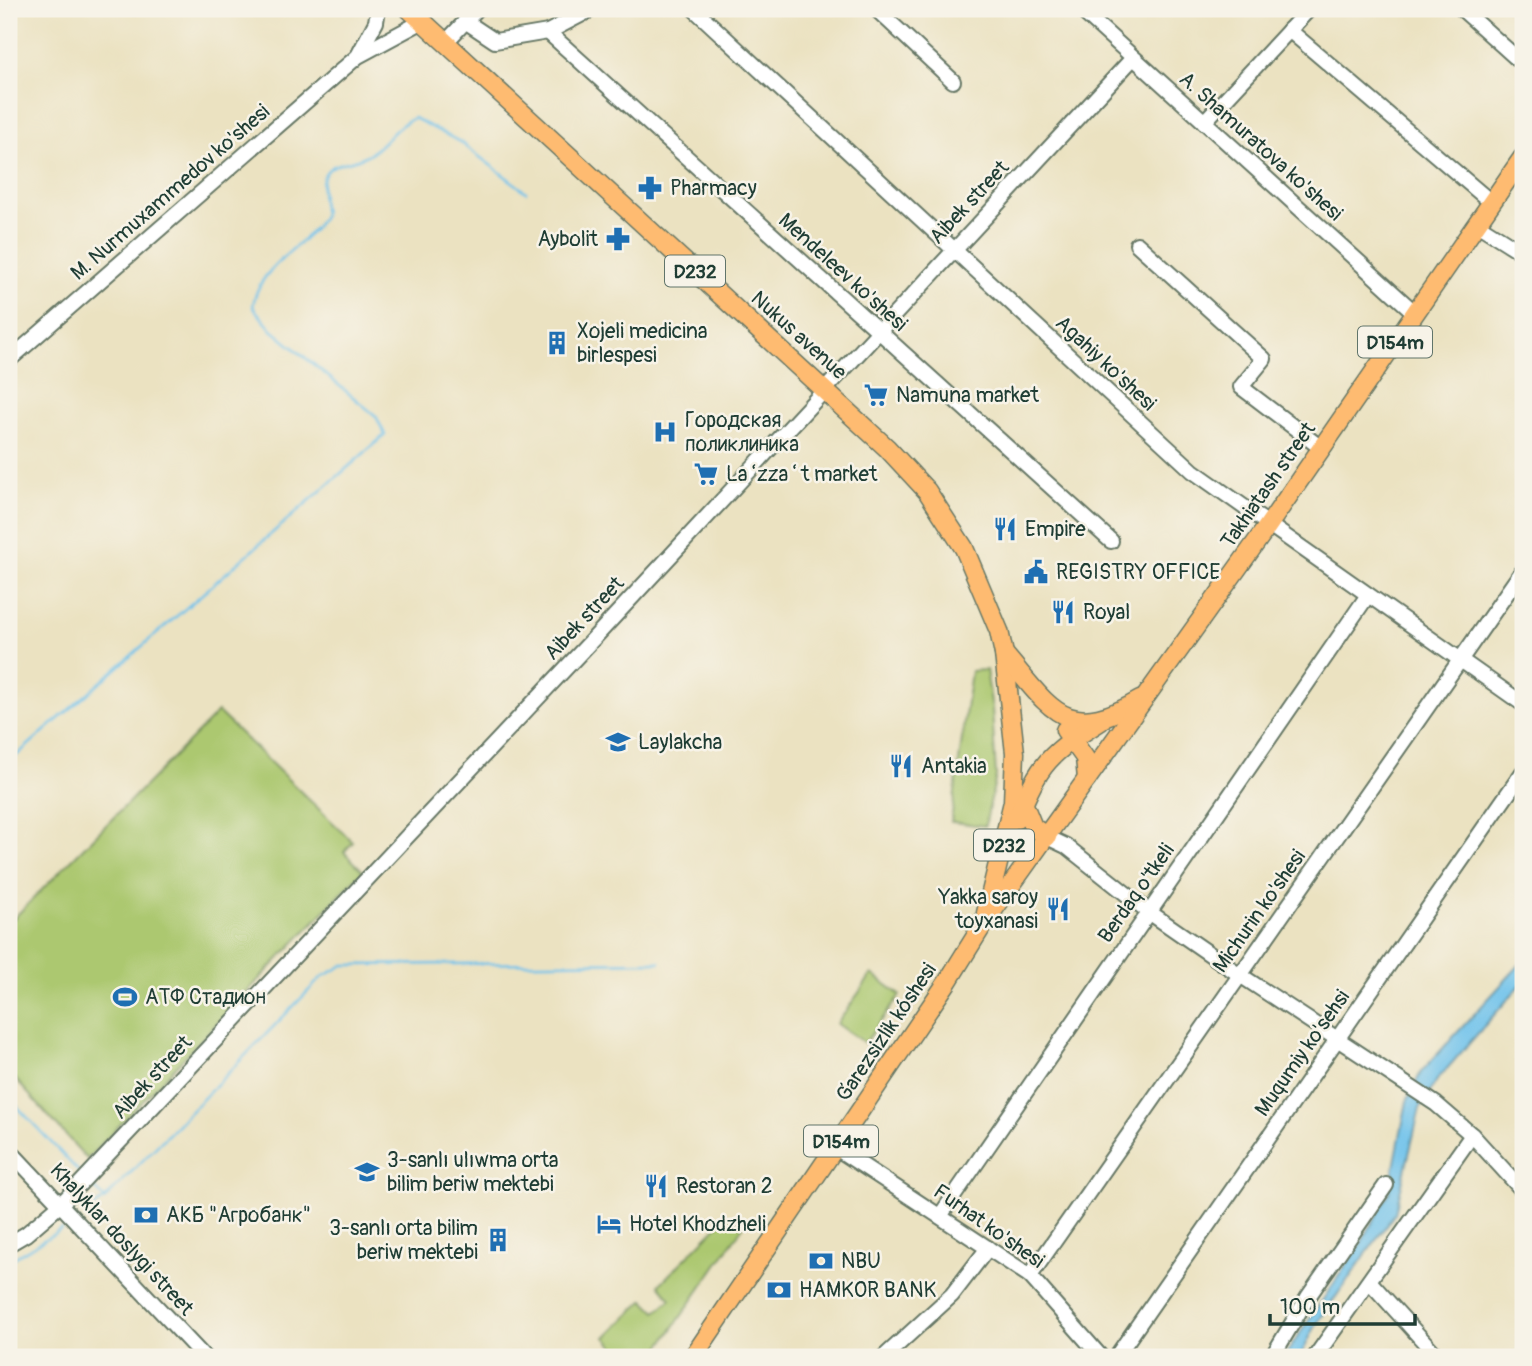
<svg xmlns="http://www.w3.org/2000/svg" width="1532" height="1366" font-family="Pangolin,sans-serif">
	<rect width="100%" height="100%" fill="#f7f3e8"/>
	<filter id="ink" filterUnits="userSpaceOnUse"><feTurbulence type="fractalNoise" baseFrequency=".0143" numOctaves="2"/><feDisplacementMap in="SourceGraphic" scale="14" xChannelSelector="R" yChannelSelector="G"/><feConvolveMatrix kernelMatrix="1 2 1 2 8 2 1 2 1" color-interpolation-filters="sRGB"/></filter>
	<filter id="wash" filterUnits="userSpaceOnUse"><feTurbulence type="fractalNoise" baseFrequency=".00686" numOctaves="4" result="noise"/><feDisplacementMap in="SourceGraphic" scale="28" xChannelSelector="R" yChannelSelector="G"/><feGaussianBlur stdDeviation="1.57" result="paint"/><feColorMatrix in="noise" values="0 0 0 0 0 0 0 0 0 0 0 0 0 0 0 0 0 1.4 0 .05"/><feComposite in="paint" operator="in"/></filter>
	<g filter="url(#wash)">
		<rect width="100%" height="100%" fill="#ebe2c1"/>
		<g fill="#acc86f" stroke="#668252" stroke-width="2">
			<path d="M986,670L992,708L996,776L985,826L951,822L971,671Z"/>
			<path d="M218,712L353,842L344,852L363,871L87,1159L9,1072V923Z"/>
			<path d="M872,974L900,995L865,1043L837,1024Z"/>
			<path d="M728,1215L743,1227L653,1357H623L606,1337L644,1300L656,1312L671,1299L659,1285Z"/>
		</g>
		<path fill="#6fc2eb" stroke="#478090" stroke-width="2" d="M1523,961V982L1437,1080L1420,1108L1395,1213L1316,1325L1300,1357H1284L1361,1243L1389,1193L1407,1101L1421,1072Z"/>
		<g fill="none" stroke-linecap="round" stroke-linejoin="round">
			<g stroke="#6fc2eb" stroke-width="2.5">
				<path d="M9,762L385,435L376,416L272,330L253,307C257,266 304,249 324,215C312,147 346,174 376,149C390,138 398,124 414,118L460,142L526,192"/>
				<path d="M9,1098L81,1174"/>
				<path d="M88,1181L105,1199"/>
				<path d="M92,1208L105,1199L322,977L344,965L660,962"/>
				<path d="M9,1261L62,1229"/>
			</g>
		</g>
	</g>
	<g filter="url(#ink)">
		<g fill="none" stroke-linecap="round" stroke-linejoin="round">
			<g stroke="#667765" stroke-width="18">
				<g id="minor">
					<path d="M694,9L1193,471L1523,704"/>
					<path d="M876,9L953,81"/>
					<path d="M1080,9L1415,313"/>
					<path d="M1462,9L1523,64"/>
					<path d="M465,21L495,41L548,32L592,9"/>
					<path d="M1289,30L1492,203"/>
					<path d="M548,32L1111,541"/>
					<path d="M446,42L477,9"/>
					<path d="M359,54L376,22L378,9"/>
					<path d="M1204,122L1309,9"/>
					<path d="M1477,224L1523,253"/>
					<path d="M1137,244L1264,359L1241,387L1321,448"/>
					<path d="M9,360L358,56L423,21"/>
					<path d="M1047,837L1066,846L1149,912L1240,975L1436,1104L1472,1135L1523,1191"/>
					<path d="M836,1148L1030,1276L1101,1357"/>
					<path d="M9,1150L204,1357"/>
					<path d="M940,1216L1368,595"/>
					<path d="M9,1244L26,1234L61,1204L597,635L1133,58"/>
					<path d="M1030,1276L1523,570"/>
					<path d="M1370,1282L1438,1357"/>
					<path d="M884,1357L952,1295L988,1248"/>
					<path d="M1116,1357L1523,772"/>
					<path d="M1272,1357L1308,1297L1386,1185"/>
					<path d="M1315,1357L1472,1135"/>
				</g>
			</g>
			<g stroke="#667765" stroke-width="21">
				<g id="major">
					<path d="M409,9L887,448L927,491L964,548L999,631L1004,654L1015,753L1013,802L986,913"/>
					<path d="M1004,654C1051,708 1065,744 1140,700"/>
					<path d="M1065,730L1085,758L1087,779"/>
					<path d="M1022,800L1033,827L1047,837"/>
					<path d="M1017,819C1040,762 1049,754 1101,721"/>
					<path d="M693,1357L948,981L984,923L1267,527L1523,157"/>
				</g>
			</g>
			<use href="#minor" stroke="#fff" stroke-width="14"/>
			<use href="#major" stroke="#febb71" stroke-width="18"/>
		</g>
	</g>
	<defs>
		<g id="pharmacy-bare" transform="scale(1.89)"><path d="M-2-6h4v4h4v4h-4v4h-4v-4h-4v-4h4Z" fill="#1f6fb2" stroke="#f7f3e8" stroke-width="2.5" paint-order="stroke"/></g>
		<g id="building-bare" transform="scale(1.89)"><path d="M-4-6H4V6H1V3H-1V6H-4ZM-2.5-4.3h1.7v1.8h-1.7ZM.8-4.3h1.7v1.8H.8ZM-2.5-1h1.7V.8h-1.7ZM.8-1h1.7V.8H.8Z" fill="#1f6fb2" stroke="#f7f3e8" stroke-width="2.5" paint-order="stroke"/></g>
		<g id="supermarket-bare" transform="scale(1.89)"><path d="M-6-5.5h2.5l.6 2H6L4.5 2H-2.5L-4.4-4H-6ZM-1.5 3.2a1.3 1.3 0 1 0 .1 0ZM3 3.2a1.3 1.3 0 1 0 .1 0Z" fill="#1f6fb2" stroke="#f7f3e8" stroke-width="2.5" paint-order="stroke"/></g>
		<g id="hospital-bare" transform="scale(1.89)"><path d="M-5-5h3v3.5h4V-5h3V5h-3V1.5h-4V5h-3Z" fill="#1f6fb2" stroke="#f7f3e8" stroke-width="2.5" paint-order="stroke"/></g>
		<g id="restaurant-bare" transform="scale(1.89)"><path d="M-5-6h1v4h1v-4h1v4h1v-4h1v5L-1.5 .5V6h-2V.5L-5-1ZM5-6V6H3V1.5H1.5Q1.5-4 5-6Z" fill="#1f6fb2" stroke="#f7f3e8" stroke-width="2.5" paint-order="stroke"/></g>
		<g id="civic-bare" transform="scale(1.89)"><path d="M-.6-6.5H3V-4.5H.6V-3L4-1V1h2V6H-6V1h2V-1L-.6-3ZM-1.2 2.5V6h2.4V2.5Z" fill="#1f6fb2" stroke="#f7f3e8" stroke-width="2.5" paint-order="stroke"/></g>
		<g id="school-bare" transform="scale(1.89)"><path d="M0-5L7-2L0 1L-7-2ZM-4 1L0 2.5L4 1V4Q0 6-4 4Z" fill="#1f6fb2" stroke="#f7f3e8" stroke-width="2.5" paint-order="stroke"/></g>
		<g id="stadium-bare" transform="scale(1.89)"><path d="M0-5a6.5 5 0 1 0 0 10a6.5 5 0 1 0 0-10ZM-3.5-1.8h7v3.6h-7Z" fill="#1f6fb2" stroke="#f7f3e8" stroke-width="2.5" paint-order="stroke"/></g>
		<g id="bank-bare" transform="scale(1.89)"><path d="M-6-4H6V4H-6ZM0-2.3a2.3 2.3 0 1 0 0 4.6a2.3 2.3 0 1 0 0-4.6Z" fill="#1f6fb2" stroke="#f7f3e8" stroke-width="2.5" paint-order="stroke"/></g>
		<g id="hotel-bare" transform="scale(1.89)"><path d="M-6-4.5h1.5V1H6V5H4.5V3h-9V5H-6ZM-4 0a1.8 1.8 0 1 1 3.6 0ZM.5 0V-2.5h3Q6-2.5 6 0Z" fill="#1f6fb2" stroke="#f7f3e8" stroke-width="2.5" paint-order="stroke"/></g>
	</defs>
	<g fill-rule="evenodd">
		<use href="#pharmacy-bare" x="650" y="188"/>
		<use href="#pharmacy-bare" x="618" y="239"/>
		<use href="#building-bare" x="557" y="343"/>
		<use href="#supermarket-bare" x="876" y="395"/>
		<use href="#hospital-bare" x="665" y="432"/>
		<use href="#supermarket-bare" x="706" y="474"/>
		<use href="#restaurant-bare" x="1005" y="529"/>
		<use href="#civic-bare" x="1036" y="572"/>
		<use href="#restaurant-bare" x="1063" y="612"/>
		<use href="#school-bare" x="618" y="742"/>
		<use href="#restaurant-bare" x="901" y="766"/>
		<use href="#restaurant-bare" x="1058" y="909"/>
		<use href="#stadium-bare" x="125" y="997"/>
		<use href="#school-bare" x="367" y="1172"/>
		<use href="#restaurant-bare" x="656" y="1186"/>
		<use href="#bank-bare" x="146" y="1215"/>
		<use href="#hotel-bare" x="609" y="1224"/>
		<use href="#building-bare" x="498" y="1240"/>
		<use href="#bank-bare" x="821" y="1261"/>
		<use href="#bank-bare" x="779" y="1290"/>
	</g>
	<g text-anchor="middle" stroke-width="5" stroke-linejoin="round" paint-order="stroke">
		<g fill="#f7f3e8" stroke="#60746a" stroke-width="2">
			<rect x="665" y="255.5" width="60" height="31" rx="5"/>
			<rect x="1358" y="326.5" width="74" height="31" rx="5"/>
			<rect x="974" y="829.5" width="60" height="31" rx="5"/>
			<rect x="804" y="1125.5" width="74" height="31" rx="5"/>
		</g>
		<g font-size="19" font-weight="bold" fill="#1f3d34">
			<text x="695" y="278">D232</text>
			<text x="1395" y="349">D154m</text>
			<text x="1004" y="852">D232</text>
			<text x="841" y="1148">D154m</text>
		</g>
		<g font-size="21" fill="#1f3d34" stroke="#f7f3e8">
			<text transform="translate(1261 146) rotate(42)" y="7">A. Shamuratova ko'shesi</text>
			<text transform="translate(170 192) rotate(-41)" y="7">M. Nurmuxammedov ko'shesi</text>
			<text transform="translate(969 202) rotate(-47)" y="7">Aibek street</text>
			<text transform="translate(843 272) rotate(42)" y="7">Mendeleev ko'shesi</text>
			<text transform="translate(799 335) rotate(42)" y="7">Nukus avenue</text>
			<text transform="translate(1106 363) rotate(43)" y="7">Agahiy ko'shesi</text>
			<text transform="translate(1268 485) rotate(-55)" y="7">Takhiatash street</text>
			<text transform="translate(584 618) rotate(-47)" y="7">Aibek street</text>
			<text transform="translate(1136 893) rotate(-55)" y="7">Berdaq o'tkeli</text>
			<text transform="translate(1259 911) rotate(-55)" y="7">Michurin ko'shesi</text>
			<text transform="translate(886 1032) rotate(-56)" y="7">Ǵarezsizlik kóshesi</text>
			<text transform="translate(1302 1053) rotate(-55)" y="7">Muqumiy ko'sehsi</text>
			<text transform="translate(152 1077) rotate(-47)" y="7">Aibek street</text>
			<text transform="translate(989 1226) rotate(35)" y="7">Furhat ko'shesi</text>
			<text transform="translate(122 1239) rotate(47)" y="7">Khalyklar doslygi street</text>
		</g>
		<g font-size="21" fill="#1f3d34" stroke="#f7f3e8" text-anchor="start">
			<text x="670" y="195">Pharmacy</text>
			<text x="598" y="246" text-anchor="end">Aybolit</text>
			<text x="577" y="338">Xojeli medicina<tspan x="577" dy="24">birlespesi</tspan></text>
			<text x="896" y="402">Namuna market</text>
			<text x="685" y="427">Городская<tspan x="685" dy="24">поликлиника</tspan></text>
			<text x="726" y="481">Laʻzzaʻt market</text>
			<text x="1025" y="536">Empire</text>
			<text x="1056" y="579">REGISTRY OFFICE</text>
			<text x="1083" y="619">Royal</text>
			<text x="638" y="749">Laylakcha</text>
			<text x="921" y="773">Antakia</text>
			<text x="1038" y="904" text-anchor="end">Yakka saroy<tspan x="1038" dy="24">toyxanasi</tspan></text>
			<text x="145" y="1004">АТФ Стадион</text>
			<text x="387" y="1167">3-sanlı ulıwma orta<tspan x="387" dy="24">bilim beriw mektebi</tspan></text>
			<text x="676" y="1193">Restoran 2</text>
			<text x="166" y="1222">АКБ "Агробанк"</text>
			<text x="629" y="1231">Hotel Khodzheli</text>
			<text x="478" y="1235" text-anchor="end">3-sanlı orta bilim<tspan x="478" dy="24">beriw mektebi</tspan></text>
			<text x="841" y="1268">NBU</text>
			<text x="799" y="1297">HAMKOR BANK</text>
		</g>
	</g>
	<rect width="1532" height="1366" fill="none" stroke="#f7f3e8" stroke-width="35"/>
	<path d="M1270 1314v10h145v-10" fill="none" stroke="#1f3d34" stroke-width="3.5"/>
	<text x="1280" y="1314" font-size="21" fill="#1f3d34" stroke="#f7f3e8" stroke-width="5" paint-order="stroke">100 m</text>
</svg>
